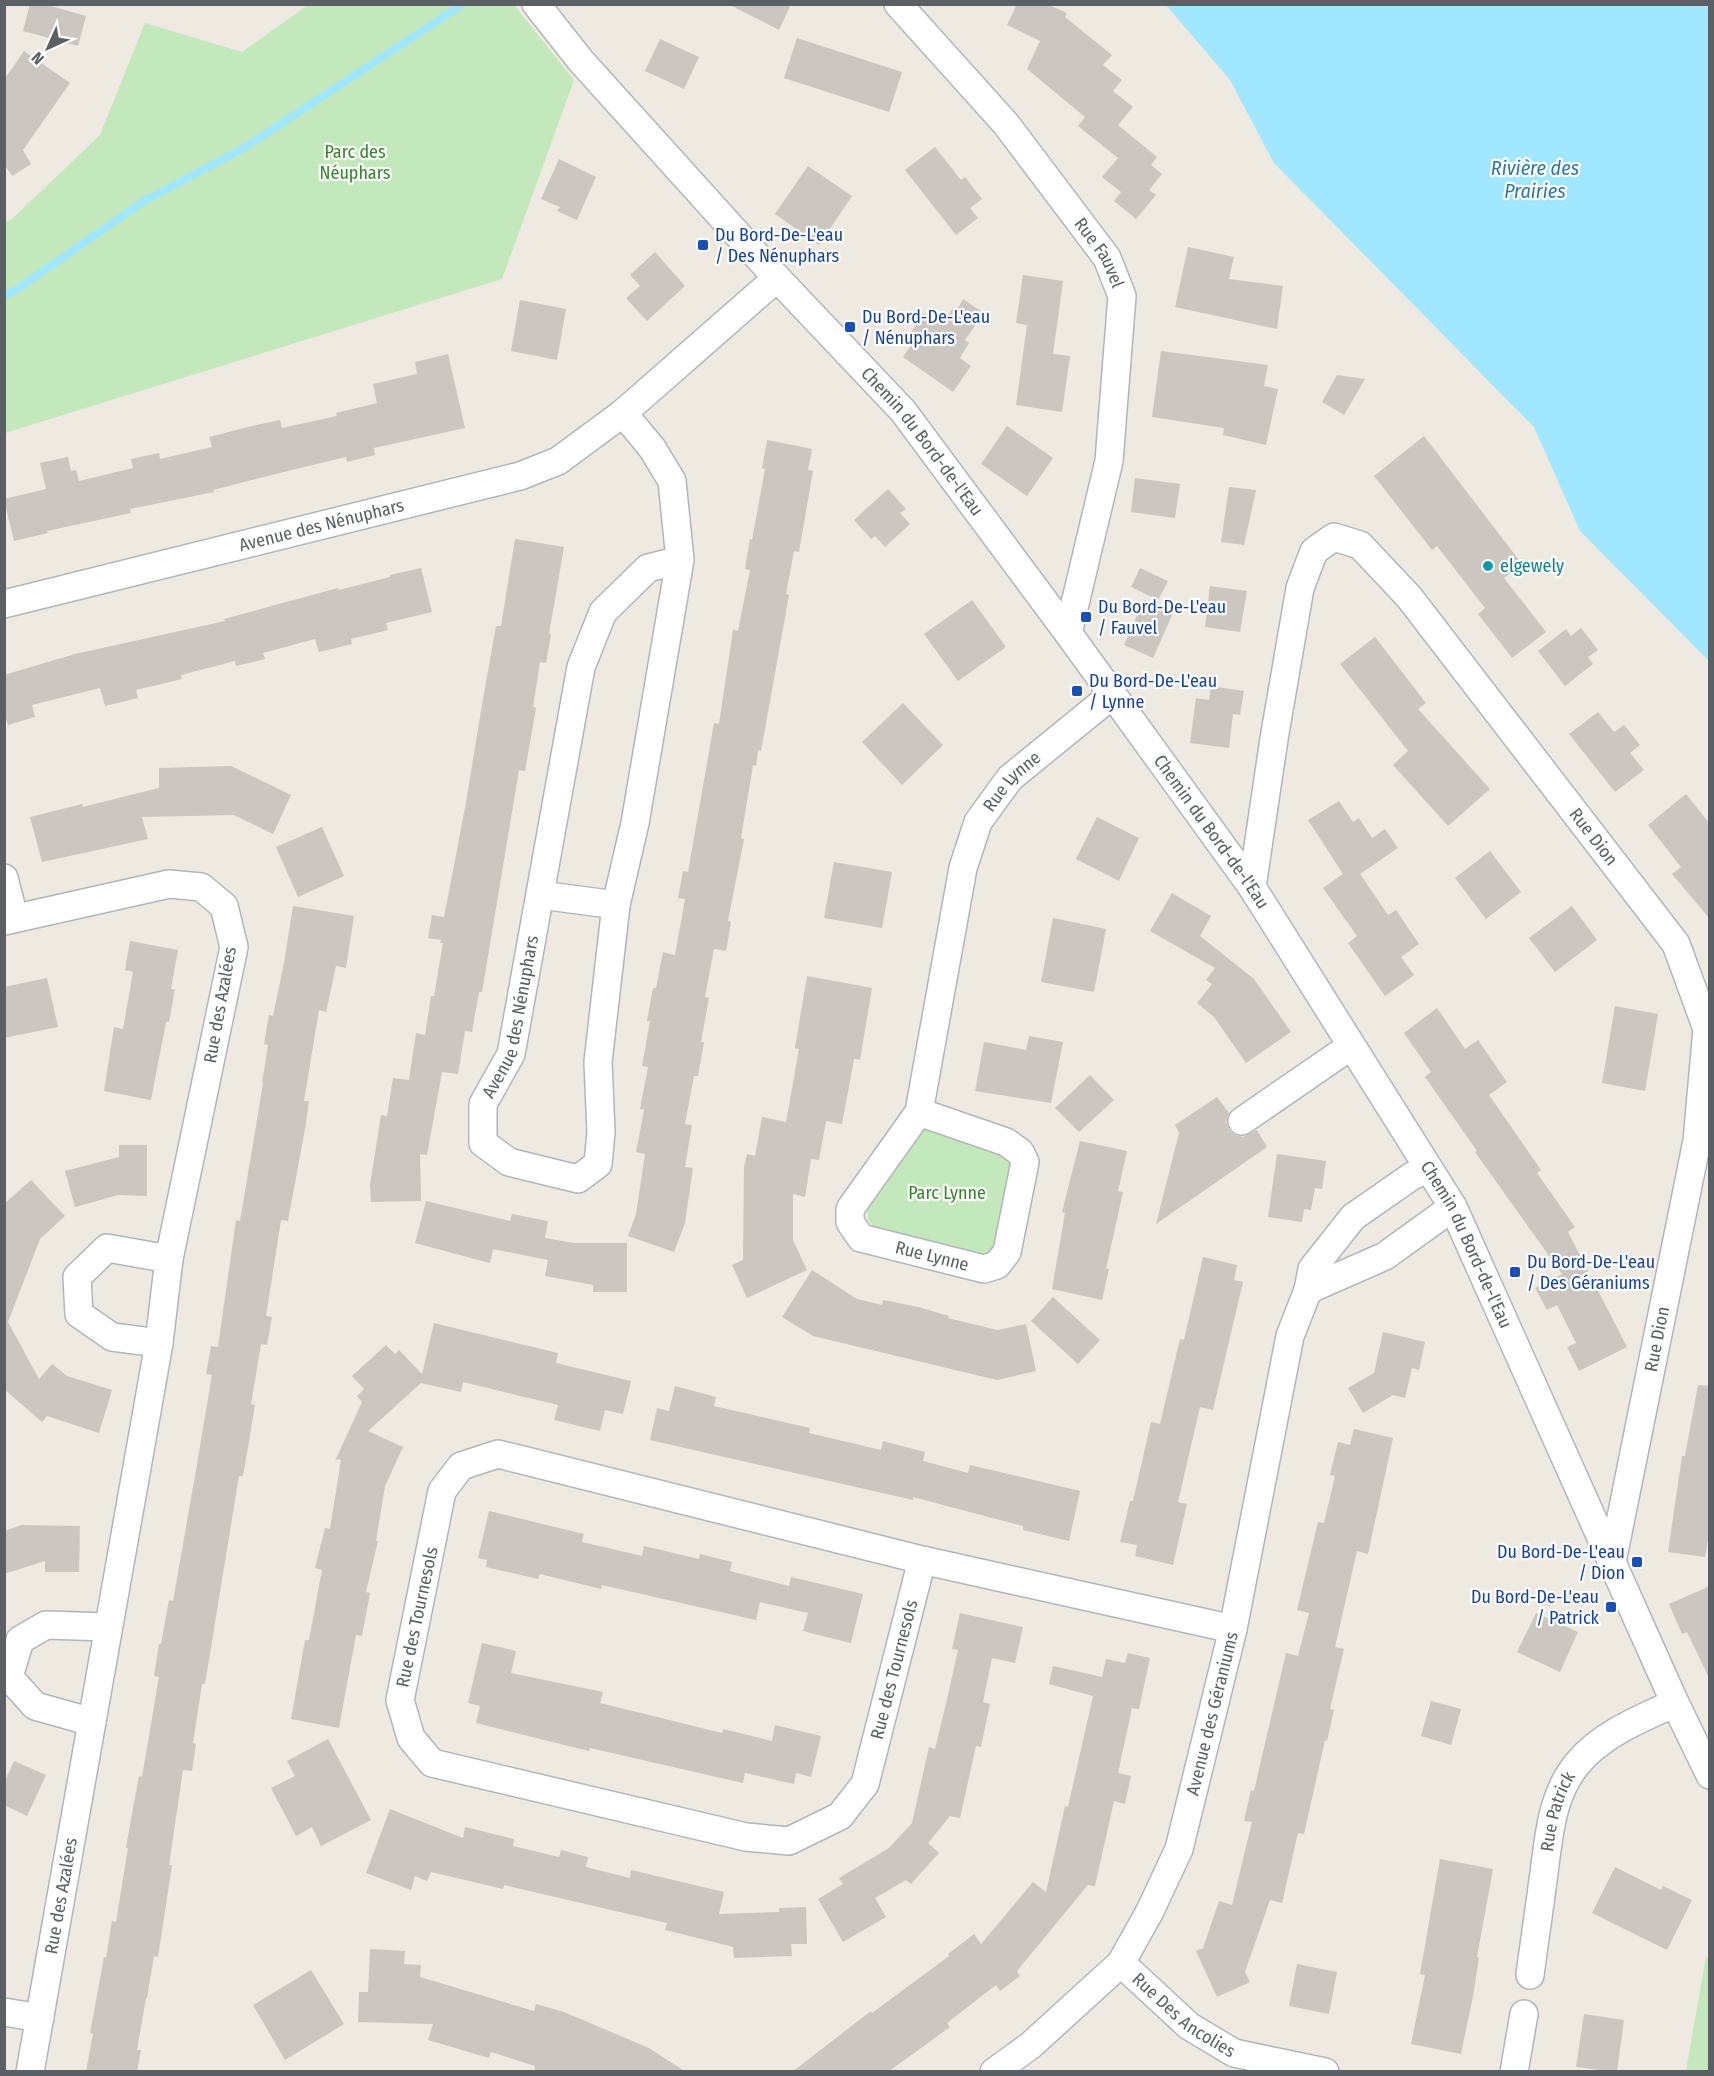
<svg xmlns="http://www.w3.org/2000/svg" width="1714" height="2076" font-family="'Fira Sans Condensed',sans-serif">
	<rect width="100%" height="100%" fill="#eee9e1"/>
	<g fill="#c3e8bb">
		<path d="M308,5H514L574,80L502,279L5,433V222L11,220L100,135L145,23L242,52Z"/>
		<path d="M924,1128L997,1152L1008,1161L1012,1169L998,1243L989,1254L978,1257L877,1232L868,1219L867,1208Z"/>
		<path d="M1706,1956L1710,1962L1709,2071H1686Z"/>
	</g>
	<path fill="#a0e7ff" d="M1166,5H1709V661L1580,531L1534,427L1274,163L1230,80Z"/>
	<g fill="none" stroke-linecap="round" stroke-linejoin="round">
		<path stroke="#a0e7ff" stroke-width="8" d="M4,296L16,290L144,201L244,148L463,4"/>
	</g>
	<g fill="#cbc6c0">
		<path d="M30,4H44L86,16L78,46L23,31Z"/>
		<path d="M728,4H791L779,30Z"/>
		<path d="M1017,4H1047L1067,13L1065,17L1112,55L1103,65L1122,80L1113,91L1133,107L1118,125L1157,157L1151,165L1162,174L1149,190L1156,195L1136,219L1114,201L1121,192L1102,177L1118,158L1078,126L1085,117L1027,69L1040,41L1007,25Z"/>
		<path d="M797,38L902,72L889,112L784,78Z"/>
		<path d="M660,39L699,57L684,89L645,71Z"/>
		<path d="M24,51L70,83L23,150L31,164L12,176L4,164V80Z"/>
		<path d="M935,147L961,180L965,177L982,199L970,208L978,218L956,235L905,170Z"/>
		<path d="M559,159L596,177L577,220L557,211L560,207L541,199Z"/>
		<path d="M808,166L852,196L819,245L775,214Z"/>
		<path d="M1188,247L1234,257L1229,279L1283,286L1277,329L1175,307Z"/>
		<path d="M655,252L685,286L647,321L626,298L640,286L630,275Z"/>
		<path d="M1023,275L1063,281L1053,354L1070,356L1062,412L1016,405L1027,325L1016,323Z"/>
		<path d="M963,299L984,313L965,340L969,343L960,358L971,366L953,392L903,357L912,344L906,340L924,313L942,325L953,308L957,310Z"/>
		<path d="M520,300L566,309L557,360L511,351Z"/>
		<path d="M1161,351L1268,365L1264,386L1278,389L1266,445L1223,435L1224,428L1152,417Z"/>
		<path d="M448,354L465,428L374,448L375,455L347,462L346,457L292,470L213,490L214,492L130,509L131,513L47,531L48,533L14,541L4,499L46,489L40,463L68,457L71,471L76,470L79,481L133,468L131,459L159,453L160,459L212,447L209,437L252,426L280,420L282,428L337,416L336,413L377,403L373,384L417,374L415,362Z"/>
		<path d="M1337,375L1365,379L1344,415L1322,402Z"/>
		<path d="M1007,426L1053,458L1027,496L981,464Z"/>
		<path d="M1424,436L1522,564L1504,578L1546,632L1512,658L1478,614L1485,608L1437,546L1432,550L1374,476Z"/>
		<path d="M767,440L812,449L808,470L813,471L799,552L794,551L786,594L789,595L761,751L758,750L756,766L753,765L741,838L744,839L728,921L731,922L726,951L714,949L705,997L709,998L701,1042H704L698,1076H694L685,1124L692,1125L685,1167L693,1168L685,1223L674,1252L628,1236L636,1214L645,1154L636,1152L644,1110L640,1109L648,1067L642,1066L650,1021H647L653,988H656L663,952L675,955L685,899L678,898L683,871L688,872L714,723L719,724L733,630L738,631L750,570L745,569L750,539L752,540L765,469L762,468Z"/>
		<path d="M1135,478L1180,484L1175,518L1131,512Z"/>
		<path d="M1229,487L1256,490L1244,545L1221,542Z"/>
		<path d="M888,489L906,509L900,513L910,524L885,547L875,536L871,539L854,520Z"/>
		<path d="M515,539L564,547L549,634H551L546,663L540,662L533,707L536,708L525,771L519,770L482,992H479L472,1032L465,1031L458,1074L442,1072L427,1155L420,1154L421,1201L371,1202L370,1185L381,1115L387,1116L393,1078L409,1080L416,1033L425,1035L431,996H434L443,943H440L441,940L428,938L432,915L444,917L465,808L483,699L496,626H501Z"/>
		<path d="M421,568L432,612L386,623L388,630L351,639L352,644L319,652L315,639L263,653L265,659L236,666L235,661L181,675L182,679L136,690L138,698L105,706L100,688L32,705L35,717L8,725L4,712V675L75,654L225,621L224,619L338,588L339,590L390,577V575Z"/>
		<path d="M1140,568L1168,581L1158,600L1131,587Z"/>
		<path d="M1210,586L1247,591L1240,632L1205,627Z"/>
		<path d="M972,600L1006,647L958,681L924,634Z"/>
		<path d="M1144,600L1173,613L1153,658L1124,645Z"/>
		<path d="M1581,628L1598,650L1588,657L1593,664L1565,686L1538,651L1566,629L1571,636Z"/>
		<path d="M1375,637L1426,703L1418,709L1490,789L1448,826L1393,765L1408,751L1340,664Z"/>
		<path d="M1211,686L1244,691L1240,715L1233,714L1229,748L1190,743L1196,698L1209,700Z"/>
		<path d="M903,703L943,745L902,785L862,742Z"/>
		<path d="M1598,712L1614,732L1624,725L1640,745L1630,753L1644,770L1615,792L1569,734Z"/>
		<path d="M231,766L291,795L273,834L234,815L142,817L148,839L42,862L30,817L82,804L83,807L159,788V768Z"/>
		<path d="M1686,794L1710,824V919L1672,874L1681,867L1648,825Z"/>
		<path d="M1339,801L1353,822L1359,818L1372,838L1385,829L1398,848L1360,874L1388,915L1396,910L1419,944L1401,957L1414,975L1385,996L1348,943L1357,936L1323,888L1343,874L1308,820Z"/>
		<path d="M1097,817L1139,838L1119,881L1076,859Z"/>
		<path d="M322,827L344,876L298,897L276,847Z"/>
		<path d="M1490,851L1521,892L1486,919L1455,878Z"/>
		<path d="M834,862L892,872L882,928L824,918Z"/>
		<path d="M1172,893L1211,916L1200,936L1254,979L1291,1032L1246,1063L1214,1017L1197,1003L1212,984L1206,980L1215,968L1150,931Z"/>
		<path d="M293,906L354,916L346,968L336,966L326,1012L319,1010L304,1101H309L305,1129L288,1221L281,1220L266,1316L272,1317L267,1345L261,1344L251,1404L255,1405L248,1447L243,1476H239L205,1684H202L193,1743L196,1744L192,1771L183,1770L169,1865H172L158,1957L154,1956L147,1998H146L137,2050H141L137,2072H86L93,2034L90,2033L104,1957L106,1958L112,1921L116,1922L128,1848H126L131,1819L139,1776L142,1777L149,1736L159,1677L154,1676L159,1644H161L169,1600L173,1601L195,1476L212,1375L206,1374L211,1346L218,1347L236,1220L240,1221L253,1144L263,1083H262L268,1045L264,1044L269,1015L273,1016L284,963Z"/>
		<path d="M1572,906L1597,940L1555,972L1529,938Z"/>
		<path d="M1053,918L1106,929L1094,992L1041,982Z"/>
		<path d="M130,941L178,950L171,989H175L169,1022H166L151,1100L104,1091L114,1027L123,1029L133,972L125,970Z"/>
		<path d="M807,976L872,988L860,1060L854,1059L842,1124L826,1121L819,1160L811,1159L805,1197L793,1194V1240L807,1270L747,1298L732,1265L743,1260L744,1167L747,1154L755,1156L762,1117L786,1122L799,1049L795,1048Z"/>
		<path d="M47,978L58,1027L4,1038V987Z"/>
		<path d="M1615,1006L1658,1014L1645,1091L1602,1083Z"/>
		<path d="M1437,1008L1465,1049L1478,1040L1507,1082L1489,1095L1541,1170L1537,1173L1575,1227L1568,1232L1627,1347L1579,1371L1567,1347L1576,1343L1557,1305L1547,1310L1535,1288L1562,1274L1475,1152L1477,1151L1425,1077L1431,1072L1404,1033Z"/>
		<path d="M1029,1036L1063,1042L1051,1103L975,1091L984,1042L1026,1050Z"/>
		<path d="M1090,1075L1114,1100L1079,1132L1055,1108Z"/>
		<path d="M1217,1097L1229,1113L1226,1122L1229,1130L1235,1135L1243,1137L1257,1130L1267,1147L1156,1224L1179,1133L1175,1125Z"/>
		<path d="M1080,1141L1127,1151L1118,1191L1123,1192L1106,1269H1109L1102,1300L1052,1289L1065,1213L1062,1212Z"/>
		<path d="M119,1145H147V1196L118,1195L75,1207L65,1171L119,1157Z"/>
		<path d="M1277,1154L1326,1161L1322,1189L1315,1188L1311,1210L1304,1209L1302,1222L1268,1217Z"/>
		<path d="M31,1180L65,1216L40,1239L8,1322L39,1379L52,1364L67,1376L112,1390L99,1433L47,1416L42,1422L4,1389V1204Z"/>
		<path d="M426,1201L510,1221L512,1214L548,1221L545,1238L574,1243H627V1292H593V1285L545,1276L548,1260L493,1249L490,1263L415,1243Z"/>
		<path d="M1203,1257L1237,1265L1234,1280L1243,1282L1213,1410L1200,1407L1178,1502L1187,1504L1173,1565L1135,1556L1137,1545L1120,1542L1130,1501H1133L1151,1422L1160,1424L1180,1339L1184,1340Z"/>
		<path d="M812,1270L857,1299L882,1305L883,1300L918,1307L949,1316L948,1318L997,1330L1026,1324L1036,1371L997,1380L813,1336L782,1317Z"/>
		<path d="M1053,1297L1100,1340L1078,1364L1031,1321Z"/>
		<path d="M434,1323L558,1353L556,1363L631,1381L623,1414L605,1410L600,1431L554,1420L558,1405L463,1382L461,1392L421,1383L368,1431L403,1447L385,1486L376,1541H378L366,1592L370,1593L362,1636L356,1635L339,1728L291,1719L305,1640H309L322,1570L315,1568L325,1528L330,1529L341,1460L338,1459L335,1461L362,1402L357,1396L364,1389L352,1376L386,1345L395,1354L399,1350L422,1374Z"/>
		<path d="M1383,1332L1425,1342L1419,1370L1412,1368L1405,1398L1393,1395L1363,1413L1348,1388L1374,1373Z"/>
		<path d="M1698,1385L1710,1386V1529L1705,1557L1668,1552L1682,1456H1685Z"/>
		<path d="M675,1386L716,1397L714,1406L810,1428L809,1433L881,1450L883,1441L925,1452L923,1461L968,1473L970,1465L1080,1491L1069,1541L1023,1530V1526L913,1497V1500L650,1440L657,1408L669,1411Z"/>
		<path d="M1354,1429L1393,1438L1368,1554L1357,1551L1335,1647L1344,1649L1330,1709L1334,1710L1327,1741L1325,1740L1304,1834L1298,1833L1282,1903L1270,1900L1245,1972L1250,1982L1217,1997L1196,1951L1203,1948L1219,1901L1232,1905L1252,1822L1244,1821L1251,1790L1254,1791L1286,1653L1298,1656L1309,1613L1297,1610L1318,1522L1324,1523L1335,1476L1330,1475L1338,1442L1350,1445Z"/>
		<path d="M489,1511L584,1534L582,1542L642,1556L644,1546L699,1559L700,1554L732,1562L730,1571L789,1586L791,1577L863,1594L851,1643L803,1631L808,1613L760,1602L756,1620L602,1585L601,1589L540,1574L538,1579L486,1567L487,1560L478,1558Z"/>
		<path d="M22,1525L80,1526L79,1572H45V1561L4,1574V1531Z"/>
		<path d="M1710,1586V1680L1687,1632L1682,1634L1669,1604Z"/>
		<path d="M960,1613L1023,1627L1015,1663L992,1658L983,1702L990,1704L981,1747L976,1746L960,1818L950,1816L928,1843L939,1853L911,1884L906,1880L875,1898L886,1917L843,1942L818,1899L843,1884L839,1878L889,1848L912,1823L929,1747L935,1749L948,1695L958,1650L952,1649Z"/>
		<path d="M1536,1613L1578,1632L1560,1672L1517,1652Z"/>
		<path d="M482,1643L516,1651L511,1673L603,1692L600,1703L722,1733L723,1729L772,1741L775,1725L821,1736L811,1777L796,1773L794,1784L745,1773L743,1783L590,1748L589,1751L476,1723L480,1706L468,1703Z"/>
		<path d="M1128,1653L1150,1658L1139,1709L1132,1708L1118,1773L1131,1776L1125,1804L1114,1801L1095,1886L1088,1885L1017,1971L1020,1976L1000,1991L996,1985L947,2023L950,2027L888,2072H792L871,2011L872,2013L949,1956L948,1954L974,1934L981,1944L1033,1882L1046,1892L1065,1806L1068,1807L1093,1696L1049,1684L1053,1666L1102,1677L1106,1659L1125,1663Z"/>
		<path d="M1431,1701L1461,1709L1451,1745L1421,1736Z"/>
		<path d="M328,1739L371,1820L321,1846L312,1827L296,1836L271,1788L295,1776L287,1761Z"/>
		<path d="M14,1761L46,1775L27,1816L4,1805V1783Z"/>
		<path d="M390,1809L463,1838L465,1827L514,1839L513,1846L559,1857L561,1850L588,1857L586,1867L630,1878L631,1870L724,1892L719,1914L779,1912V1908L806,1907L807,1944H791L792,1956L734,1958L733,1947L665,1930L667,1923L504,1885L503,1889L431,1872L427,1881L415,1876L411,1890L366,1873Z"/>
		<path d="M1440,1859L1493,1869L1477,1957L1479,1958L1473,1996L1461,2054L1411,2044L1425,1975L1420,1974Z"/>
		<path d="M1615,1867L1661,1890L1663,1886L1692,1900L1667,1950L1592,1913Z"/>
		<path d="M370,1949L405,1951L404,1964L421,1965L420,1977L534,2011L536,2004L564,2012L649,2048L686,2072H534L535,2066L491,2052L489,2058L428,2040L433,2024L358,2022L359,1992H368Z"/>
		<path d="M1297,1964L1337,1972L1329,2014L1289,2006Z"/>
		<path d="M311,1970L344,2024L285,2060L253,2005Z"/>
		<path d="M1584,2014L1624,2020L1617,2072L1576,2067Z"/>
	</g>
	<g fill="none" stroke-linecap="round" stroke-linejoin="round">
		<g stroke="#b2b6ba" stroke-width="30">
			<g id="minor">
				<path id="s1" d="M536,4L581,61L777,278L903,411L1068,633L1252,887L1453,1207L1675,1703L1710,1775"/>
				<path id="s2" d="M898,4L1006,124L1107,258L1122,296L1109,461L1068,633"/>
				<path id="s3" d="M623,413L652,448L672,481L680,560L635,823L616,905L598,1062L601,1132L598,1164L578,1179L509,1162L483,1143V1104L511,1054L581,667L603,612L648,568L680,560"/>
				<path id="s4" d="M4,604L520,476L558,461L623,413L777,278"/>
				<path d="M4,878L14,917"/>
				<path id="s5" d="M1252,887L1274,739L1300,588L1314,551L1334,537L1360,545L1409,597L1676,944L1707,1029L1697,1141L1612,1562"/>
				<path d="M541,895L616,905"/>
				<path d="M4,921L169,884L201,887L224,906L234,947L169,1259L159,1343L30,2072"/>
				<path id="s6" d="M919,1112L1006,1142L1020,1152L1025,1162L1007,1252L997,1265L984,1269L861,1238L850,1222V1209L919,1112L963,868L978,822L1010,778L1112,695"/>
				<path d="M1242,1121L1351,1046"/>
				<path d="M1308,1290L1385,1256L1453,1207"/>
				<path d="M159,1343L112,1337L79,1314L77,1277L107,1248L169,1259"/>
				<path id="s7" d="M922,1560L498,1454L461,1466L442,1491L400,1700L411,1738L432,1763L746,1837L789,1841L840,1816L865,1784L922,1560L1233,1629"/>
				<path d="M92,1722L35,1706L9,1677L20,1640L46,1625L108,1627"/>
				<path id="s8" d="M1121,1963L1189,2026L1234,2053L1325,2072"/>
				<path id="s9" d="M1530,1975C1534,1944 1539,1912 1543,1880C1549,1839 1550,1796 1578,1763C1602,1734 1642,1718 1675,1703"/>
				<path d="M4,2012L40,2018"/>
				<path id="s10" d="M994,2072L1031,2045L1121,1963L1150,1911L1179,1849L1233,1629L1290,1336L1308,1290L1312,1269L1353,1217L1412,1176L1428,1169"/>
				<path d="M1514,2072L1524,2014"/>
			</g>
		</g>
		<use href="#minor" stroke="#fff" stroke-width="27"/>
	</g>
	<g fill="#1a4fb4" stroke="#fff" stroke-width="2">
		<rect x="697" y="239" width="12" height="12" rx="3"/>
		<rect x="844" y="321" width="12" height="12" rx="3"/>
		<rect x="1080" y="611" width="12" height="12" rx="3"/>
		<rect x="1071" y="685" width="12" height="12" rx="3"/>
		<rect x="1509" y="1266" width="12" height="12" rx="3"/>
		<rect x="1631" y="1556" width="12" height="12" rx="3"/>
		<rect x="1605" y="1601" width="12" height="12" rx="3"/>
	</g>
	<circle fill="#0f9aa8" stroke="#fff" stroke-width="2" cx="1488" cy="566" r="6"/>
	<g text-anchor="middle" stroke-width="4.5" stroke-linejoin="round" paint-order="stroke">
		<g font-size="18" fill="#37822c" stroke="#fff">
			<text x="355" y="158">Parc des<tspan x="355" dy="21">Néuphars</tspan></text>
			<text x="947" y="1199">Parc Lynne</text>
		</g>
		<g font-size="18" fill="#164399" stroke="#fff" text-anchor="start">
			<text x="715" y="241">Du Bord-De-L'eau<tspan x="715" dy="21">/ Des Nénuphars</tspan></text>
			<text x="862" y="323">Du Bord-De-L'eau<tspan x="862" dy="21">/ Nénuphars</tspan></text>
			<text x="1098" y="613">Du Bord-De-L'eau<tspan x="1098" dy="21">/ Fauvel</tspan></text>
			<text x="1089" y="687">Du Bord-De-L'eau<tspan x="1089" dy="21">/ Lynne</tspan></text>
			<text x="1527" y="1268">Du Bord-De-L'eau<tspan x="1527" dy="21">/ Des Géraniums</tspan></text>
			<text x="1625" y="1558" text-anchor="end">Du Bord-De-L'eau<tspan x="1625" dy="21">/ Dion</tspan></text>
			<text x="1599" y="1603" text-anchor="end">Du Bord-De-L'eau<tspan x="1599" dy="21">/ Patrick</tspan></text>
		</g>
		<g font-size="18" fill="#5a6064" stroke="#fff">
			<text dy="6" stroke="none"><textPath href="#s2" startOffset="321">Rue Fauvel</textPath></text>
			<text dy="6" stroke="none"><textPath href="#s1" startOffset="584">Chemin du Bord-de-l'Eau</textPath></text>
			<text dy="6" stroke="none"><textPath href="#s4" startOffset="327">Avenue des Nénuphars</textPath></text>
			<text dy="6" stroke="none"><textPath href="#s6" startOffset="870">Rue Lynne</textPath></text>
			<text dy="6" stroke="none"><textPath href="#s1" startOffset="1070">Chemin du Bord-de-l'Eau</textPath></text>
			<text dy="6" stroke="none"><textPath href="#s5" startOffset="768">Rue Dion</textPath></text>
			<text transform="translate(220 1005) rotate(-80)" y="6">Rue des Azalées</text>
			<text dy="6" stroke="none"><textPath href="#s3" startOffset="1035">Avenue des Nénuphars</textPath></text>
			<text dy="6" stroke="none"><textPath href="#s1" startOffset="1556">Chemin du Bord-de-l'Eau</textPath></text>
			<text transform="translate(932 1256) rotate(14)" y="6">Rue Lynne</text>
			<text transform="translate(1657 1339) rotate(-79)" y="6">Rue Dion</text>
			<text transform="translate(417 1617) rotate(-78)" y="6">Rue des Tournesols</text>
			<text dy="6" stroke="none"><textPath href="#s7" startOffset="1374">Rue des Tournesols</textPath></text>
			<text dy="6" stroke="none"><textPath href="#s10" startOffset="435">Avenue des Géraniums</textPath></text>
			<text dy="6" stroke="none"><textPath href="#s9" startOffset="166">Rue Patrick</textPath></text>
			<text transform="translate(61 1896) rotate(-80)" y="6">Rue des Azalées</text>
			<text dy="6" stroke="none"><textPath href="#s8" startOffset="82">Rue Des Ancolies</textPath></text>
		</g>
		<g font-size="18" fill="#0d838f" stroke="#fff" text-anchor="start">
			<text x="1500" y="572">elgewely</text>
		</g>
		<g font-size="20" font-style="italic" fill="#2e789e" stroke="#fff">
			<text x="1535" y="175">Rivière des<tspan x="1535" dy="23">Prairies</tspan></text>
		</g>
	</g>
	<rect width="1714" height="2076" fill="none" stroke="#5a6064" stroke-width="12"/>
	<g transform="translate(48 48) rotate(225)" stroke="#ffffff" stroke-width="4.5" paint-order="stroke">
	<path d="M0-4.5L10 22L0 15L-10 22Z" fill="#5a6064"/>
	<text y="-9" font-size="16" font-weight="bold" text-anchor="middle" fill="#5a6064">N</text>
	</g>
</svg>
